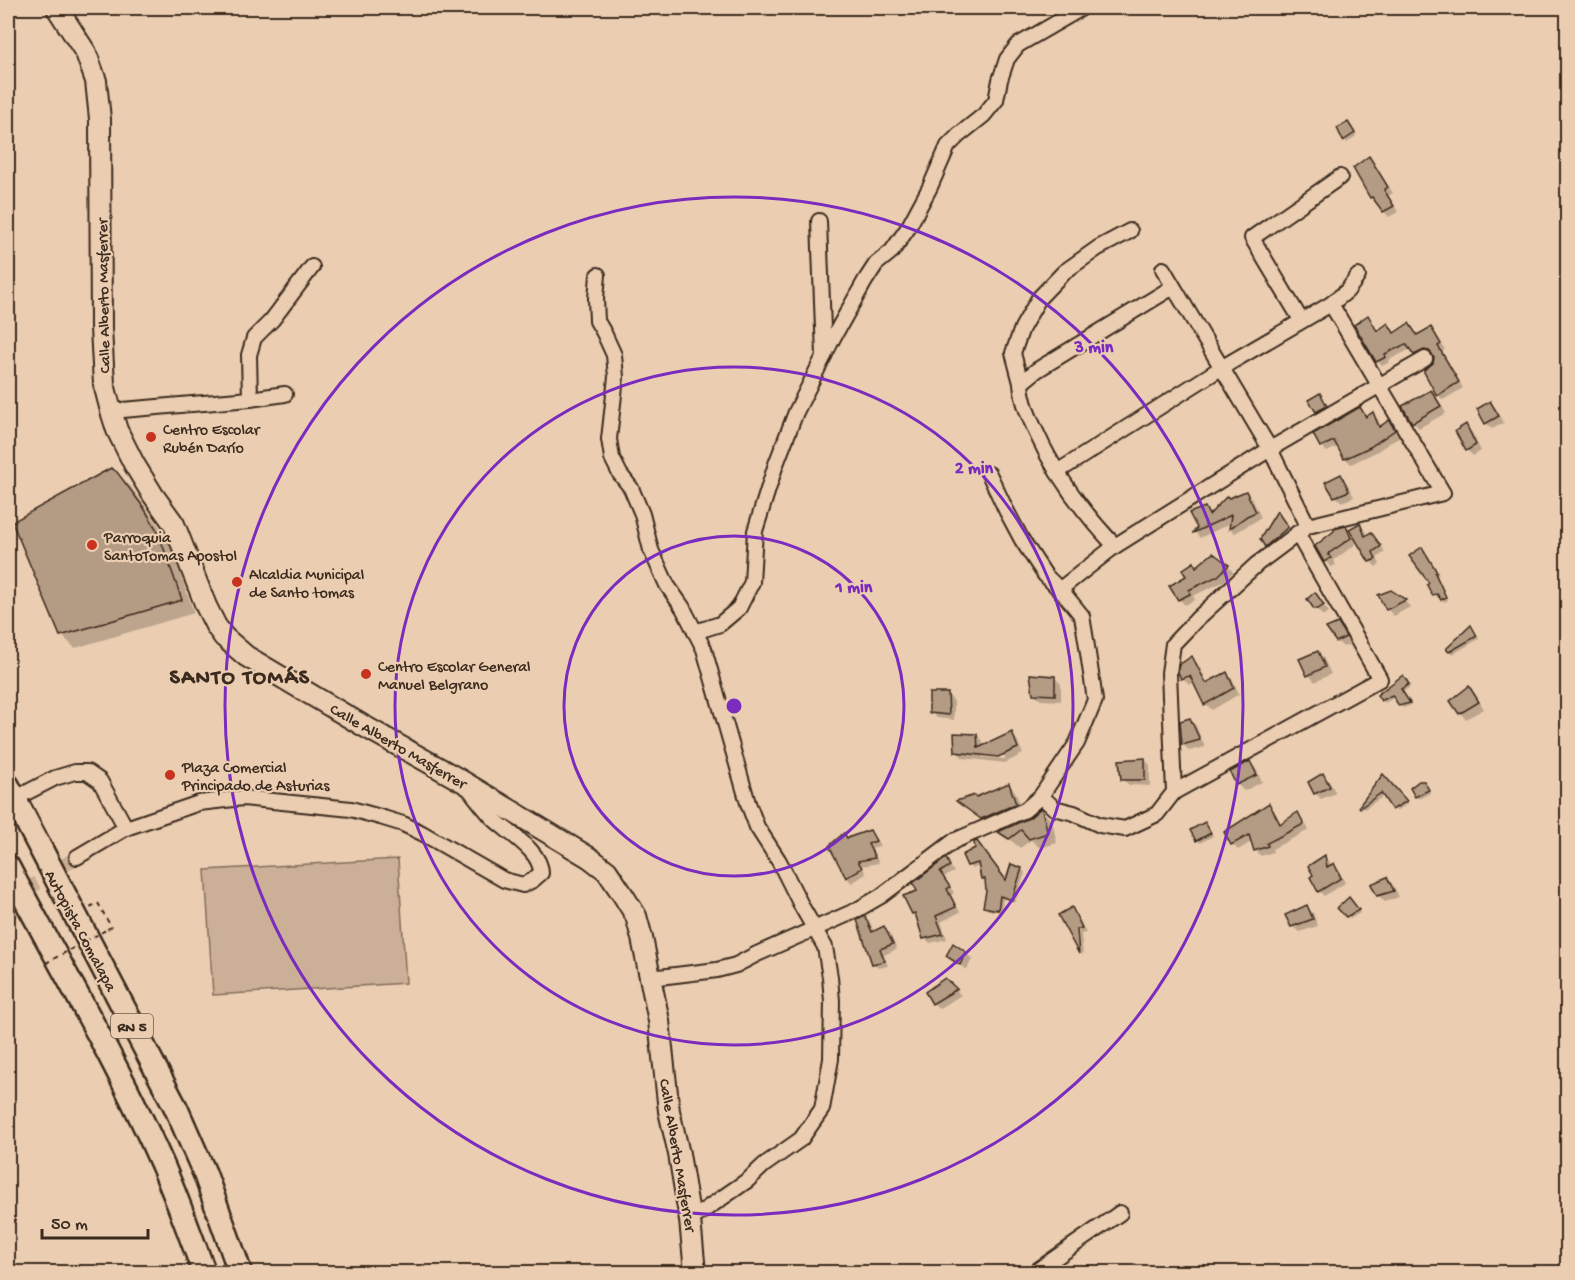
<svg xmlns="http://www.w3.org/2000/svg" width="1575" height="1280" font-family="'Gochi Hand',sans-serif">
	<rect width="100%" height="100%" fill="#ebceb1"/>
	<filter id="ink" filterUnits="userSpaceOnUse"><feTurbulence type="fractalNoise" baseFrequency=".0167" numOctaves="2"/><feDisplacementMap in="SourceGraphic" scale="12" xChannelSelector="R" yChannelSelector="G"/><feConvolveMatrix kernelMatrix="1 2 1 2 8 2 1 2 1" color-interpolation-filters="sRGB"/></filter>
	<g filter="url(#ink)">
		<path fill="#cbb097" stroke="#836d5a" stroke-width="1.5" d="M398,859L406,983L213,995L205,870Z"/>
		<g fill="#0003" fill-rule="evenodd">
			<path d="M1351,126L1356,136L1347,143L1339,129Z"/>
			<path d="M1369,158L1374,164L1393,193L1388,196L1398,212L1389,217L1371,197Z"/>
			<path d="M1367,317L1378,332L1387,325L1395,334L1409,325L1418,336L1431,329L1436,334L1445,350L1442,351L1463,388L1443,400L1438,395L1435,356L1432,355L1420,359L1411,349L1389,360L1390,362L1382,366L1377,361Z"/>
			<path d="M1431,392L1437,398L1446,413L1419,428L1413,422Z"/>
			<path d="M1323,398L1328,409L1320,414L1317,411Z"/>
			<path d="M1490,403L1496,409L1504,423L1492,429L1486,423Z"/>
			<path d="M1360,409L1367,417L1372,414L1378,419L1381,427L1389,422L1400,436L1376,452L1351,464L1346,459L1339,446L1327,452L1322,446Z"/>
			<path d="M1466,426L1472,432L1481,451L1473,456L1467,450Z"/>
			<path d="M117,473L131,487L157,523L171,547L194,613L75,648L61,635Z"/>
			<path d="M1340,476L1347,483L1354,497L1342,502L1335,496Z"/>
			<path d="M1246,493L1252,498L1261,518L1235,533L1230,528L1231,523L1200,538L1195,532L1198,528L1205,509L1211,515L1229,500Z"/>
			<path d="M1278,513L1283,519L1293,534L1273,552L1266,546Z"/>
			<path d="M1360,525L1365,531L1368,536L1371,534L1377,539L1385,552L1377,558L1380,564L1376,567L1370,561L1353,535L1356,544L1334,560L1336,565L1331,567L1325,561L1317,546L1346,528L1349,530Z"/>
			<path d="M1425,552L1439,575L1436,576L1448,600L1445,602L1440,597H1437L1434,594Z"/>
			<path d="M1193,564L1197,568L1228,566L1233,572L1223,582L1193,596L1195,600L1185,605L1179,599Z"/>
			<path d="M1391,592L1405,601L1410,607L1394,616L1387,609L1380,596Z"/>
			<path d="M1315,594L1329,612L1325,615H1322L1315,608Z"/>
			<path d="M1337,625L1344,631L1351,644L1343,647L1337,641Z"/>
			<path d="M1471,627L1479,639L1453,654L1448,649Z"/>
			<path d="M1318,653L1324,659L1331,674L1315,682L1309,675L1301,660Z"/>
			<path d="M1192,658L1198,664L1208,684L1227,673L1233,680L1239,694L1212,710L1206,704L1195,682L1189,685L1183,678ZM1197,674L1184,680V676Z"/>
			<path d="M1054,677L1061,684V701L1041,700L1034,694Z"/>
			<path d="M1405,679L1410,687L1403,692L1411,705L1403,708L1395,697L1385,703L1379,695Z"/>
			<path d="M1469,688L1475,694L1484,709L1466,719L1460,713Z"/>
			<path d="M948,695L954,701V720L937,718L931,712Z"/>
			<path d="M1189,720L1196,726L1205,747L1189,751L1183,744Z"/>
			<path d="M1011,734L1017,740L1023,754L1005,763L963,758L957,752L977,735L983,741V748ZM985,754L1005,756V759L982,757Z"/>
			<path d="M1144,759L1150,765V786L1129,785L1122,779Z"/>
			<path d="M1250,762L1256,769L1262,782L1244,791L1237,784L1232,772Z"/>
			<path d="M1323,775L1329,781L1336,793L1321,799L1315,793Z"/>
			<path d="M1383,776L1408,804L1396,811L1385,795L1364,809L1361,806Z"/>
			<path d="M1009,785L1015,791L1022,810L988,825L959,802L977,798Z"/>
			<path d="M1427,786L1430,793L1419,799L1416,796Z"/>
			<path d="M1268,804L1274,810L1282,825L1297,814L1303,820L1309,830L1272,849L1273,852L1261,856L1255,850L1253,841L1238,850L1232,844Z"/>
			<path d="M1041,810L1052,821L1057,843L1040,848L1031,840L1020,848L1001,832L1030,819Z"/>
			<path d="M1207,827L1213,836L1200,843L1198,840Z"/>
			<path d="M870,831L875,837L880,846L872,849L879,863L862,866L866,874L852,883L847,878L831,846L844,835L848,839Z"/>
			<path d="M976,848L1007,882L1012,866L1022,869L1025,873L1015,902L1003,899L1001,912L988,910L985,906L987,891L986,882L982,878L980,866L972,869L968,865Z"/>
			<path d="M1325,857L1330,862V867L1334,865L1339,870L1345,883L1324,896L1319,891Z"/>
			<path d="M946,860L954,872L944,877L954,893L951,895L960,912L941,922L947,939L930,943L925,938L918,918L913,913L920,892Z"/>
			<path d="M1387,879L1393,885L1399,897L1385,902L1378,895Z"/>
			<path d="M1351,902L1360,913L1350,919L1339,908Z"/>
			<path d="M1307,907L1313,913L1318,926L1299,932L1292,926Z"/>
			<path d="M1072,909L1077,914L1086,933L1081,934L1083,956L1078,949L1080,951L1078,921Z"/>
			<path d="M865,918L870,922L874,932L884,928L889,933L897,949L884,955L888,966L879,968L873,963Z"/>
			<path d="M966,953L972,959L967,970L955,962L948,956Z"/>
			<path d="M945,980L961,995L939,1009L933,1003Z"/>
		</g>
		<g fill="#b49b84" stroke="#3b2a1e" stroke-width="1.5">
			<path d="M1348,122L1355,133L1343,141L1337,128Z"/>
			<path d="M1369,156L1388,187L1384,190L1394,206L1383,212L1372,197L1370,198L1353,168Z"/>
			<path d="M1368,315L1377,331L1388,323L1394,333L1409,323L1417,335L1431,327L1441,344L1438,346L1459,382L1437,396L1424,372V370L1433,363L1434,358L1432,354L1429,351L1424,350L1414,355L1406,344L1385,354L1386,357L1376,362L1354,325Z"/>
			<path d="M1431,390L1441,406L1412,423L1402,406Z"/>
			<path d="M1320,393L1327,406L1316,412L1308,400Z"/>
			<path d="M1490,401L1499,416L1485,424L1477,409Z"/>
			<path d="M1360,407L1366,417L1373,412L1379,427L1389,420L1395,430L1370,447L1344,459L1334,441L1320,447L1313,434Z"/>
			<path d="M1466,424L1476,445L1466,451L1455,431Z"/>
			<path d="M111,468L117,472L144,508L158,532L182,600L60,636L12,522Z"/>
			<path d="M1341,474L1349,491L1334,497L1325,482Z"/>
			<path d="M1246,491L1256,512L1247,516L1229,529L1231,515L1193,533V532L1197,528L1189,513L1205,507L1209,515L1227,496L1229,498Z"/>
			<path d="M1277,511L1288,527L1265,547L1260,539Z"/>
			<path d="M1360,523L1365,536L1371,532L1381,546L1373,552L1376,559L1369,562L1349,529Z"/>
			<path d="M1346,526L1351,538L1328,554L1331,558L1324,562L1315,546L1334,531V529Z"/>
			<path d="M1422,547L1437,572L1435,573L1446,597L1441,600L1437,594L1432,595L1427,585L1429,583L1409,556Z"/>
			<path d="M1213,553L1229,565L1218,576L1189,590L1190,594L1178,600L1169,586L1186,576L1182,570L1194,562L1196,567Z"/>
			<path d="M1391,590L1406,600L1386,610L1378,595Z"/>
			<path d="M1315,592L1324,605L1318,609H1314L1307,599Z"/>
			<path d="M1338,623L1346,637L1336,642L1326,628Z"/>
			<path d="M1471,625L1477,636L1449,652L1446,649Z"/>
			<path d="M1318,651L1325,667L1307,676L1299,659Z"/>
			<path d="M1192,656L1206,683L1227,672L1234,688L1204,705L1190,676L1181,679L1178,672L1179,665Z"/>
			<path d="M1030,674L1055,676V695L1033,694Z"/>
			<path d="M1403,675L1409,684L1401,689L1410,703L1399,706L1392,695L1381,701L1377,695Z"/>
			<path d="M1469,686L1479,702L1459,714L1450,701Z"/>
			<path d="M929,693H948L949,715L929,713Z"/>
			<path d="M1190,718L1200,740L1182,745L1180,721Z"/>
			<path d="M1012,732L1018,748L998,757L955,752L954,733L977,734L978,748Z"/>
			<path d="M1145,758V780H1121L1119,760Z"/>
			<path d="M1250,761L1257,775L1236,785L1230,772Z"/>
			<path d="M1323,773L1330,787L1314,794L1308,782Z"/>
			<path d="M1383,774L1407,801L1392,810L1381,793L1360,808L1359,806Z"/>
			<path d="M1419,781H1424L1429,790L1415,797L1410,788Z"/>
			<path d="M1009,783L1016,804L981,819L956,801L975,795L976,797Z"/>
			<path d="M1269,803L1280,824L1298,812L1304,824L1267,843L1268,846L1254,851L1249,835L1231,845L1224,832Z"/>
			<path d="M1041,808L1042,810L1048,833L1029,839L1021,830L1009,839L998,832L1029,818Z"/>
			<path d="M1205,822L1211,833L1196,841L1190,830Z"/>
			<path d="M870,830L876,841L868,844L875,858L858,861L862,868L846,878L829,846L844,833L847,838Z"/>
			<path d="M977,841L1006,880L1011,864L1022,868L1012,900L1000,896L998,910L983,907L986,891L985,879H981L978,863L967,866L962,855L975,848L974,842Z"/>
			<path d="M1325,855L1327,867L1334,863L1341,878L1318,892L1310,877L1313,875L1308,866Z"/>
			<path d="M946,858L950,866L940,872L950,887L947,889L956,907L936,916L943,934L923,939L915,913L912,914L903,896L917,891L913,883Z"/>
			<path d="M1387,877L1394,891L1377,896L1371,884Z"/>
			<path d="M1349,897L1359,910L1346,917L1337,908Z"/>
			<path d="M1307,905L1313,919L1291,927L1285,915Z"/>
			<path d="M1072,907L1082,928L1077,929L1079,954L1058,915Z"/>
			<path d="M865,916L872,932L884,926L893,944L880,949L885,961L872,964L857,920Z"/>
			<path d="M953,943L966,952L960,965L946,956Z"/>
			<path d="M945,978L957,989L932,1004L925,992Z"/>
		</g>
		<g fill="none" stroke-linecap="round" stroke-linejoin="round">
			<path stroke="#c8ad94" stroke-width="14" stroke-dasharray="14 7" stroke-linecap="butt" d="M8,902L77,857"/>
			<g stroke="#3b2a1e" stroke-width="18">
				<g id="minor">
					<path d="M819,221L824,356"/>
					<path d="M598,275L596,298L597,321L604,333L614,355L616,377L609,439L612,458L620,474L631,488L642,514L651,550L667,585L683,608L704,649L748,803L757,827L779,861L802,907L825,947L830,977L832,1001L831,1059L822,1109L801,1139L764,1165L748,1180L690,1220"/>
					<path d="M1301,320L1252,238L1340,177"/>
					<path d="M1021,383L1013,353L1022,328L1039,298L1064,272L1098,248L1130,231"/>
					<path d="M250,399L249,355L254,338L272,320L312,267"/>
					<path d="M111,411L250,399L285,394"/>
					<path d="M1057,472L1221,368L1331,304L1347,291L1358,276"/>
					<path d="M1308,526L1443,493L1331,304"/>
					<path d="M1115,546C1084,513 1057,478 1038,436C1030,419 1022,402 1021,383L1037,370L1173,287"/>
					<path d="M1059,590L1115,546L1270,449L1425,359"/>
					<path d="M695,632L720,624L739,608L752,582L755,531L776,464L796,412L834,336L865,281L876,264L892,251L908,228L930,187L948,146L959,135L984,115L996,100L1000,80L1007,59L1018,45L1082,8"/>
					<path d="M1174,792L1380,679L1297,533"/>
					<path d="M1041,796L1054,808L1074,813L1100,825L1125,829L1157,814L1174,792L1169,673L1173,644L1197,619L1257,564L1308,526L1270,449L1163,269"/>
					<path d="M14,799L55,778L75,772H87L100,781L126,828"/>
					<path d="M77,857L126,828L199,803L243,798L351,809L380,817L403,824L422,833L504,880L523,885L533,880L541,873C541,851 510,834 495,820C486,811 478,800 470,790"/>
					<path d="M651,978L717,970L736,965L757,954L855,911L881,896L954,841L1025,810L1041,796L1077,743L1095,700L1086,640L1082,616L1065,595L1045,575L1022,540L1006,510L989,474"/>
					<path d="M1035,1272L1120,1213"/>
				</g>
			</g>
			<g stroke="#3b2a1e" stroke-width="24">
				<path id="secondary" d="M57,8L86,53L96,81L100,119L101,328L104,384L111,411L117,430L134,464L153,495L174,524L206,606L216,626L224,637L246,656L362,725L462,781L590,858L607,871L623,895L636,916L642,938L659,1021L669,1111L679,1154L690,1220L695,1272"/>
			</g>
			<g stroke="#3b2a1e" stroke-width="27">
				<g id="trunk">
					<path d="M8,786L176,1108L205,1174L240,1272"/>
					<path d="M8,867C60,966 118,1063 163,1166C178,1201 191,1237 204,1272"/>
				</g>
			</g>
			<path stroke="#3b2a1e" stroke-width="2" stroke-dasharray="4.5 4.5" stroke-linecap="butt" d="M90,907L98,903L111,927L106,930"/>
			<use href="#minor" stroke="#ebceb1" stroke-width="14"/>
			<use href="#secondary" stroke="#ebceb1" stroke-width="20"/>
			<use href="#trunk" stroke="#ebceb1" stroke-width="22"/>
			<path stroke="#3b2a1e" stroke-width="2" stroke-dasharray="4.5 4.5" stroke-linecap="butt" d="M46,963L106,930"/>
		</g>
	</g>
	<g fill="none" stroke="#7b2cbf" stroke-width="3">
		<circle cx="734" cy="706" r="170"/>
		<circle cx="734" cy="706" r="339"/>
		<circle cx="734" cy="706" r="509"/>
	</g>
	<g fill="#c8321e" stroke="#ebceb1" stroke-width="2">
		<circle cx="151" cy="437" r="6"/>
		<circle cx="92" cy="545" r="6"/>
		<circle cx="237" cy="582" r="6"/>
		<circle cx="366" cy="674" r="6"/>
		<circle cx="170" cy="775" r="6"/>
	</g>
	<g text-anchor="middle" stroke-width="4.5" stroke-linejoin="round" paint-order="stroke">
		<rect fill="#ebceb1" stroke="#705b4a" stroke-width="1.5" x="111" y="1014" width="42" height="24" rx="4.5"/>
		<g font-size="15" font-weight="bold" fill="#3b2a1e">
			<text x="132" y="1031">RN 5</text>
		</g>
		<g font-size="16" fill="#3b2a1e" stroke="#ebceb1">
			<text transform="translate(102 296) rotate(-91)" y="6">Calle Alberto Masferrer</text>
			<text transform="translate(399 745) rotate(30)" y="6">Calle Alberto Masferrer</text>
			<text transform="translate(82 930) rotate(62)" y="6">Autopista Comalapa</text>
			<text transform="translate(679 1155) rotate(80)" y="6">Calle Alberto Masferrer</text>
		</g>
		<g font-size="16" fill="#3b2a1e" stroke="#ebceb1" text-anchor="start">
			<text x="163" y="434">Centro Escolar<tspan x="163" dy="18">Rubén Darío</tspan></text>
			<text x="104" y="542">Parroquia<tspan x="104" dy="18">SantoTomas Apostol</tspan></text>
			<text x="249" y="579">Alcaldia Municipal<tspan x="249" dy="18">de Santo tomas</tspan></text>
			<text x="378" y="671">Centro Escolar General<tspan x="378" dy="18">Manuel Belgrano</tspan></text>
			<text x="182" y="772">Plaza Comercial<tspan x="182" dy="18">Principado de Asturias</tspan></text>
		</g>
		<g font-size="22" font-weight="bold" letter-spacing="1.5" fill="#3b2a1e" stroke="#ebceb1">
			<text x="240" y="683">SANTO TOMÁS</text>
		</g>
	</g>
	<circle cx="734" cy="706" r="9" fill="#7b2cbf" stroke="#ebceb1" stroke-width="3"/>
	<g font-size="18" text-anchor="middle" font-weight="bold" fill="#7b2cbf" stroke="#ebceb1" stroke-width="4.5" stroke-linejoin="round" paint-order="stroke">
		<text x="1094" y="352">3 min</text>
		<text x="974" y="473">2 min</text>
		<text x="854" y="592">1 min</text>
	</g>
	<rect width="1575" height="1280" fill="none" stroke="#ebceb1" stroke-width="30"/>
	<rect x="15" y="15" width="1545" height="1250" fill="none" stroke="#3b2a1e" stroke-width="2" filter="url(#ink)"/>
	<path d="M42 1229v9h106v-9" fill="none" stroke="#3b2a1e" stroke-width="3"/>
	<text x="51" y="1229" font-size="18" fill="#3b2a1e" stroke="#ebceb1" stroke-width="4.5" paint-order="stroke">50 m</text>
</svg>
